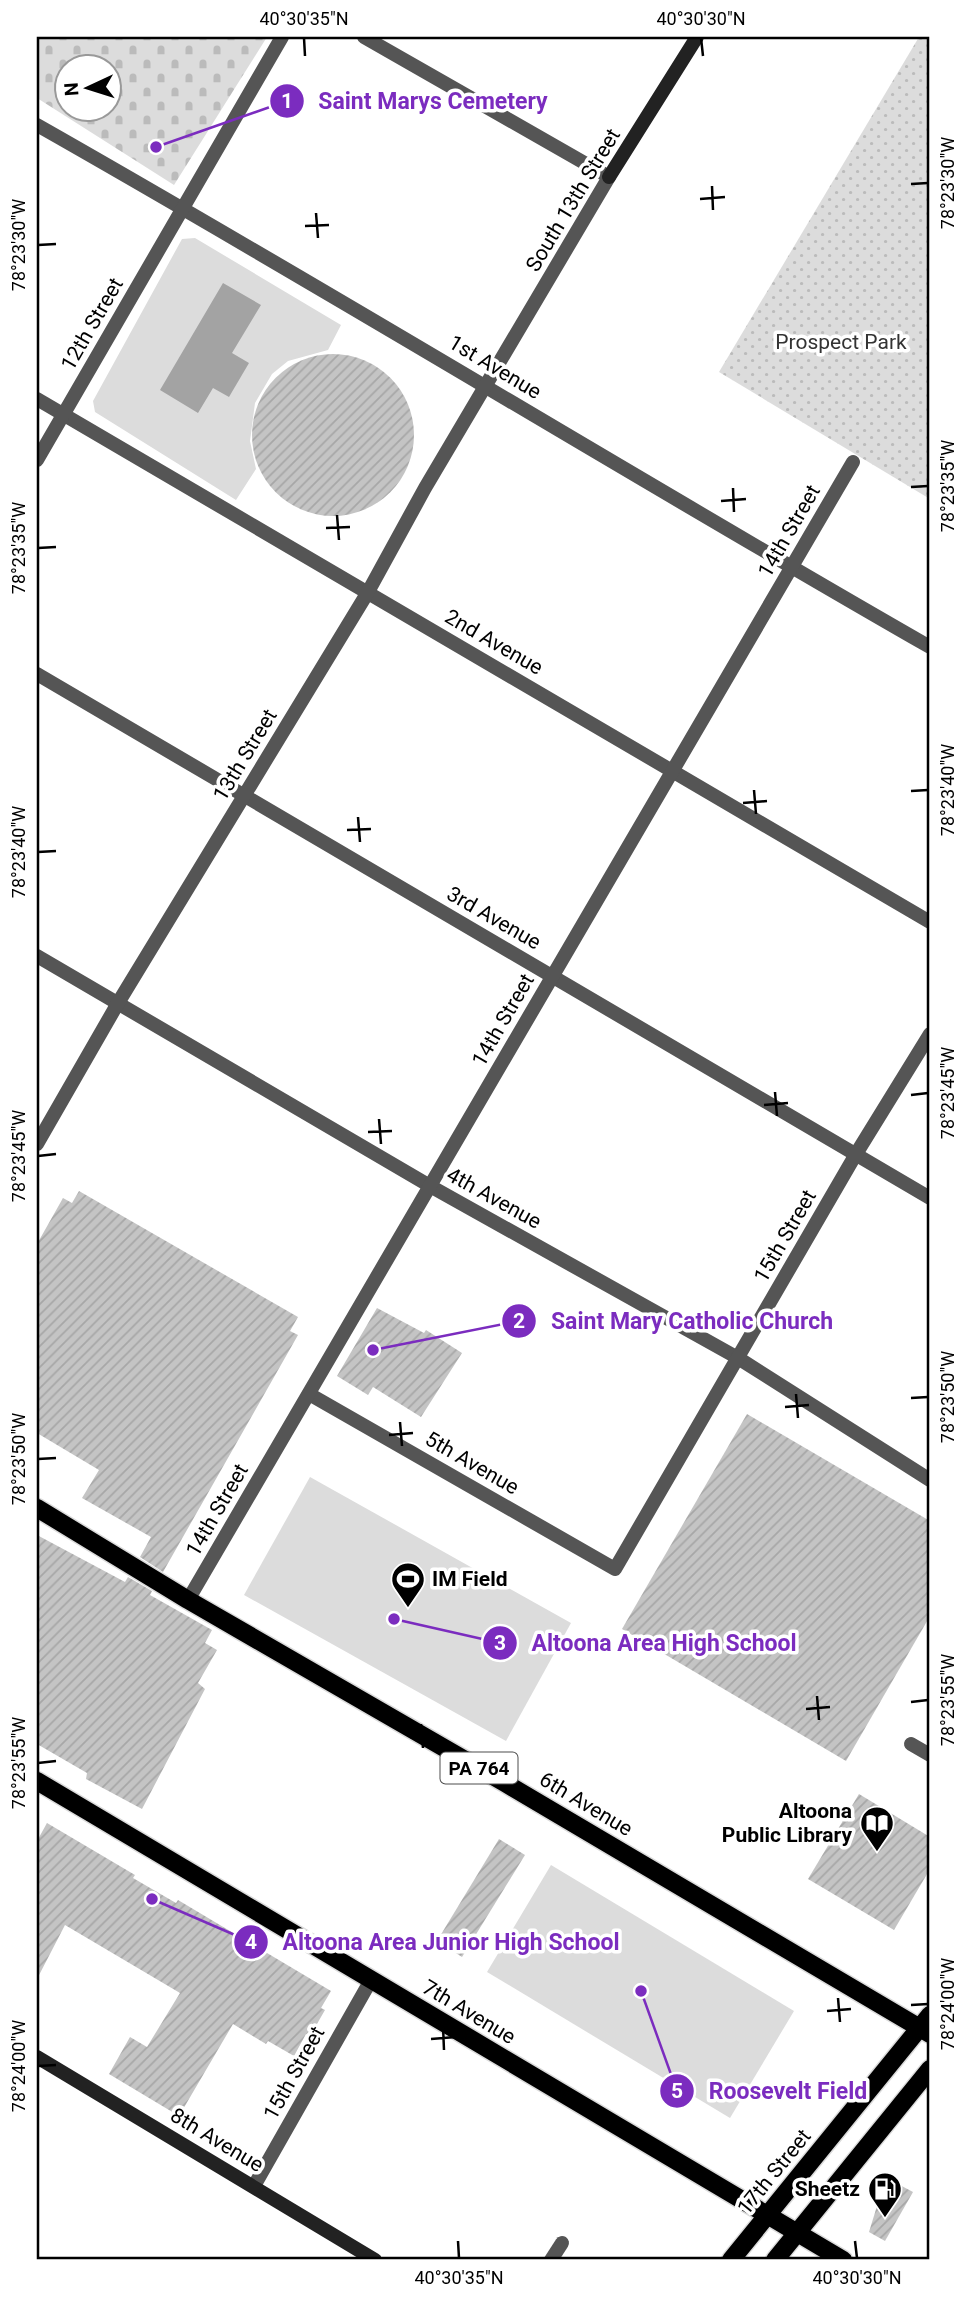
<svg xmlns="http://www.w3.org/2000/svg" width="967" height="2297" font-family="Roboto,sans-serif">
	<defs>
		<pattern id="cemetery-stones" width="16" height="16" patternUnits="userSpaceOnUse" patternTransform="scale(1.75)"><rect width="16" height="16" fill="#dcdcdc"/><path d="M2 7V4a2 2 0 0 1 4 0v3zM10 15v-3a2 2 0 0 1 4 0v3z" fill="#bbb"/></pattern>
		<pattern id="park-dots" width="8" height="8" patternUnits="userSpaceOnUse" patternTransform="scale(1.75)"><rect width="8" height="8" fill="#dcdcdc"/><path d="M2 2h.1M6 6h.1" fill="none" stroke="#bbb" stroke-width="1.8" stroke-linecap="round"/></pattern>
		<pattern id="building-hatch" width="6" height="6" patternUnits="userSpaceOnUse" patternTransform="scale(1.75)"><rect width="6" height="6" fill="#c4c4c4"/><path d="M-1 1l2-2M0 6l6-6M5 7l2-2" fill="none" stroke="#a7a7a7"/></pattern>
	</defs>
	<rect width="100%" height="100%" fill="#fff"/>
	<g fill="#dcdcdc">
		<path d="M195,238L341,325L328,350L288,361L272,374L255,403L250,441L256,469L236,500L95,412L93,401L182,239Z"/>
		<path d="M310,1477L571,1623L506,1741L244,1595Z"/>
		<path d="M551,1865L794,2011L730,2118L487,1972Z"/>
	</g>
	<path fill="url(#cemetery-stones)" fill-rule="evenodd" d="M37,37H267L174,185L37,98ZM66,66H108V108H66Z"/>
	<path fill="url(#park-dots)" d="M919,37H930V499L719,372Z"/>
	<path fill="#a3a3a3" d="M223,283L261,305L232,353L249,363L229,397L213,388L198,413L160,390Z"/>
	<g fill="url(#building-hatch)">
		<circle cx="333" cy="435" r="81"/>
		<path d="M79,1191L298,1317L290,1331L298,1335L163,1572L140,1557L151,1537L82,1498L99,1470L37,1433V1244L63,1198L72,1203Z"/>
		<path d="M377,1308L424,1333L426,1330L462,1353L421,1417L373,1387L368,1395L337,1376Z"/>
		<path d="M747,1414L930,1521V1616L846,1761L622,1629Z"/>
		<path d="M37,1535L125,1582L128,1577L152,1591L150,1595L212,1630L205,1643L217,1650L198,1683L205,1689L142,1809L86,1779L87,1773L37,1744Z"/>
		<path d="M859,1794L930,1837V1869L894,1930L808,1879Z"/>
		<path d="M47,1823L135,1875L133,1878L176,1903L178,1900L331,1991L321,2008L325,2010L310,2036L306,2034L294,2056L268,2041L266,2044L233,2024L179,2116L109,2074L130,2037L147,2047L180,1993L65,1925L37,1979V1841Z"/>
		<path d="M499,1839L525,1855L462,1957L437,1941Z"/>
		<path d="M896,2183L913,2192L885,2241L869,2232L877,2206Z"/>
	</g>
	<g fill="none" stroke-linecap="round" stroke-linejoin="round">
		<g stroke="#dbdbdb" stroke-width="21">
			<g id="primary">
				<path d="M37,1508L188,1600L505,1783L930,2034"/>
				<path d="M37,1781L843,2260"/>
				<path d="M731,2260L930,2015"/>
				<path d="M775,2260L930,2069"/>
			</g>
		</g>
		<g stroke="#555" stroke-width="14">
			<path d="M37,125C337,295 631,476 930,647"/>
			<path d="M37,399L930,922"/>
			<path d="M37,460L282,37"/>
			<path d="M37,674L930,1198"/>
			<path d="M37,956L430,1186L738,1358L930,1480"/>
			<path d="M37,1144L118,1003L368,592L425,488L609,177L364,37"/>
			<path d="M309,1394L615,1569L856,1154L930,1034"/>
			<path d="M188,1600L853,462"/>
			<path d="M911,1744L930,1755"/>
			<path d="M254,2186L371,1980"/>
			<path d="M551,2260L562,2243"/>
		</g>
		<g stroke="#222" stroke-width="14">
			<path d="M609,177L697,37"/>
			<path d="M37,2057L375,2260"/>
		</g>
		<use href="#primary" stroke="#000" stroke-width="18"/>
	</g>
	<path fill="none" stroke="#000" stroke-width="2.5" d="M304,38L305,56M701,38L703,56M911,184L928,183M712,186L713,210M700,199L725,197M316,213L318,238M305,226L329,225M38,245L56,244M911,487L928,486M733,488L734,512M721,501L746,499M337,515L339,540M326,528L350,527M38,548L56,547M754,790L756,814M911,791L928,790M743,803L767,801M358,817L360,842M347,830L371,829M38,852L56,851M775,1092L777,1116M911,1095L928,1093M764,1105L788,1103M379,1119L381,1144M368,1132L392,1131M38,1156L56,1154M796,1394L798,1418M911,1398L928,1397M785,1407L809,1405M400,1422L402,1446M389,1435L413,1433M38,1459L56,1458M817,1696L819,1720M911,1702L928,1700M806,1709L830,1707M421,1724L423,1748M410,1737L435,1735M38,1763L56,1761M838,1998L840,2022M911,2005L928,2004M827,2011L851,2009M443,2026L444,2050M431,2039L456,2037M38,2066L56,2065M458,2241L459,2258M855,2241L857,2258"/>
	<defs>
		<g id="stadium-pin" transform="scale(1.75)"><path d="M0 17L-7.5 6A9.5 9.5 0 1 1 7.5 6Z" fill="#000" stroke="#fff"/><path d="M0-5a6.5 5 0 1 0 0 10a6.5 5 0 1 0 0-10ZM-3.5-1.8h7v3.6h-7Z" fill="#fff"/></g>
		<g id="library-pin" transform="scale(1.75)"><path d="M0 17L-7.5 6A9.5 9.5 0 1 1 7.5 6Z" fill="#000" stroke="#fff"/><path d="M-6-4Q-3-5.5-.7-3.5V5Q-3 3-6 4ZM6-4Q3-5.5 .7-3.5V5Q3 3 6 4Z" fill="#fff"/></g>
		<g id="fuel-pin" transform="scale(1.75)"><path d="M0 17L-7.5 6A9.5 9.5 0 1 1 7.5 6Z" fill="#000" stroke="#fff"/><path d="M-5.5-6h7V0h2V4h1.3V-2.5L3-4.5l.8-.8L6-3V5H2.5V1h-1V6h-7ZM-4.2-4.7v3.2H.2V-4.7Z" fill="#fff"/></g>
	</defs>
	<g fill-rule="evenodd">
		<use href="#stadium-pin" x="408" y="1579"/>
		<use href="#library-pin" x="877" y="1823"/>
		<use href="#fuel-pin" x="885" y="2189"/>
	</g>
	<g text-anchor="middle" stroke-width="7" stroke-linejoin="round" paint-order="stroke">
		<rect fill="#fff" stroke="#4c4c4c" stroke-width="2" x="440.5" y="1752.5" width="77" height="31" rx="5"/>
		<g font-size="19" font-weight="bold" fill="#000">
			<text x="479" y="1775">PA 764</text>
		</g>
		<g font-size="21" fill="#000" stroke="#fff">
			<text transform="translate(573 200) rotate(-59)" y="7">South 13th Street</text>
			<text transform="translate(92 324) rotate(-60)" y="7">12th Street</text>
			<text transform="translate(495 367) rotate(31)" y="7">1st Avenue</text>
			<text transform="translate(789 531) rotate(-60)" y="7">14th Street</text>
			<text transform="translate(494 642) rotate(30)" y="7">2nd Avenue</text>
			<text transform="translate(245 755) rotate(-59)" y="7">13th Street</text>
			<text transform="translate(494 918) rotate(30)" y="7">3rd Avenue</text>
			<text transform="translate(503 1020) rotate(-60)" y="7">14th Street</text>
			<text transform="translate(494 1198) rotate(29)" y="7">4th Avenue</text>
			<text transform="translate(785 1236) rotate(-60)" y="7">15th Street</text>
			<text transform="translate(472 1463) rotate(30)" y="7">5th Avenue</text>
			<text transform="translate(217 1510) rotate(-60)" y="7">14th Street</text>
			<text transform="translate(586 1804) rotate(31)" y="7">6th Avenue</text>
			<text transform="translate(469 2012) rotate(31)" y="7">7th Avenue</text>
			<text transform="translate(294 2073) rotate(-61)" y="7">15th Street</text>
			<text transform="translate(217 2140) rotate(31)" y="7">8th Avenue</text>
			<text transform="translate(774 2172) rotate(-51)" y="7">17th Street</text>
		</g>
		<g font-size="21" fill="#333" stroke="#fff">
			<text x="841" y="349">Prospect Park</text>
		</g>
		<g font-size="21" font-weight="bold" fill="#000" stroke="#fff" text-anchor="end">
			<text x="432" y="1586" text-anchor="start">IM Field</text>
			<text x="852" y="1818">Altoona<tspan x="852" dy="24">Public Library</tspan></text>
			<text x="860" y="2196">Sheetz</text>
		</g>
	</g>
	<path fill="none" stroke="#7b2cbf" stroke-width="2.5" d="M156 147L287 101M373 1350L519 1321M394 1619L500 1643M152 1899L251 1942M641 1991L677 2091"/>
	<g fill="#7b2cbf" stroke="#fff" stroke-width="2.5">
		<circle cx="156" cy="147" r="7"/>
		<circle cx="373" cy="1350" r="7"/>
		<circle cx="394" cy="1619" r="7"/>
		<circle cx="152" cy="1899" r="7"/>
		<circle cx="641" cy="1991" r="7"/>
		<circle cx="287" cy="101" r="18"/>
		<circle cx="519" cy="1321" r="18"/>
		<circle cx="500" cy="1643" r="18"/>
		<circle cx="251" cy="1942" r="18"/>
		<circle cx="677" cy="2091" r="18"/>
	</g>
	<g font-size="21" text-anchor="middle" font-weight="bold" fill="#fff">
		<text x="287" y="108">1</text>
		<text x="519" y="1328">2</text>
		<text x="500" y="1650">3</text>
		<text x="251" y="1949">4</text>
		<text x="677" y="2098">5</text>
	</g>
	<g font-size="23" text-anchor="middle" font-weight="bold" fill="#7b2cbf" stroke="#fff" stroke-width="7" stroke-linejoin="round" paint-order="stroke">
		<text x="433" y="109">Saint Marys Cemetery</text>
		<text x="692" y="1329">Saint Mary Catholic Church</text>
		<text x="664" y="1651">Altoona Area High School</text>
		<text x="451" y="1950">Altoona Area Junior High School</text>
		<text x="788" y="2099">Roosevelt Field</text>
	</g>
	<rect width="967" height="2297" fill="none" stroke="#ffffff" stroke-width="77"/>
	<g transform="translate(88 88) rotate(266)"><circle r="33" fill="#ffffff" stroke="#999999" stroke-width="2"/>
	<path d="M0-5L12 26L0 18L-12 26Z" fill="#000000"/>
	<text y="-10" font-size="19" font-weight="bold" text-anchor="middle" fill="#000000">N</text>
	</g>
	<rect x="38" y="38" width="890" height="2220" fill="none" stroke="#000" stroke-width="2.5"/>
	<g font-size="18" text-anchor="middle" fill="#000">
		<text x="304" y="25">40°30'35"N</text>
		<text x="701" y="25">40°30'30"N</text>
		<text transform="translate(948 183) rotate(-90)" y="6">78°23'30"W</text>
		<text transform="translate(19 245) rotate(-90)" y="6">78°23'30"W</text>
		<text transform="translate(948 486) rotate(-90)" y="6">78°23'35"W</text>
		<text transform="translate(19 548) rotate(-90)" y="6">78°23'35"W</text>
		<text transform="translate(948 790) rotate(-90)" y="6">78°23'40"W</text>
		<text transform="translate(19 852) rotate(-90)" y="6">78°23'40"W</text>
		<text transform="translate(948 1093) rotate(-90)" y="6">78°23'45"W</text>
		<text transform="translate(19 1156) rotate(-90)" y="6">78°23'45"W</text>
		<text transform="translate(948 1397) rotate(-90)" y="6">78°23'50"W</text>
		<text transform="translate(19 1459) rotate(-90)" y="6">78°23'50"W</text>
		<text transform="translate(948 1700) rotate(-90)" y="6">78°23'55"W</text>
		<text transform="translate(19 1763) rotate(-90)" y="6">78°23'55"W</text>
		<text transform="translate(948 2004) rotate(-90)" y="6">78°24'00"W</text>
		<text transform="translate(19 2066) rotate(-90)" y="6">78°24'00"W</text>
		<text x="459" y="2284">40°30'35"N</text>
		<text x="857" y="2284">40°30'30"N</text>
	</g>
</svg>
